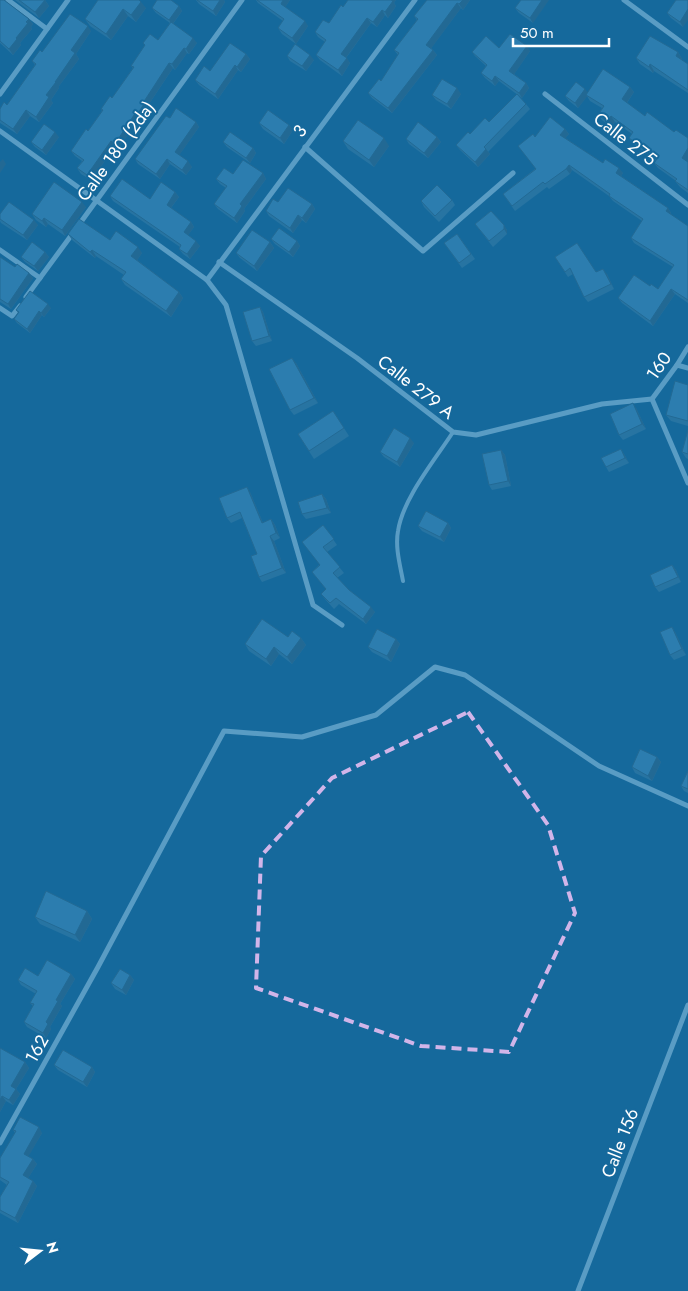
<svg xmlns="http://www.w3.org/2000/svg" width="688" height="1291" font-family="Jost,sans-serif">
	<rect width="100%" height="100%" fill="#16699c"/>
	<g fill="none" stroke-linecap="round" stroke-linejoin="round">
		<path stroke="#acd9f3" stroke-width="4" d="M403,581C400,565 395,547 398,531C403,498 435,460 453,432"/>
		<g stroke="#acd9f3" stroke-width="5">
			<path d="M8,0L47,29"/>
			<path d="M624,0L688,47"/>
			<path d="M0,94L68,0"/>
			<path d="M545,94L688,205"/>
			<path d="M0,131L207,280L226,305L313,605L342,625"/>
			<path d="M305,147L423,251L513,173"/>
			<path d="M78,226L242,0"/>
			<path d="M0,250L40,278"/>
			<path d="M219,262L357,358L453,432L476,435L602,404L652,399L688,483"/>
			<path d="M207,280L415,0"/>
			<path d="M26,297L73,233"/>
			<path d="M0,308L12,316L20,306"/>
			<path d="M677,365L688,368"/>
			<path d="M652,399L677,365L688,347"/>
			<path d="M0,1143L98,967L224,731L302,737L376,715L435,667L465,675L599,766L688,806"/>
			<path d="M578,1291L688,1005"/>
		</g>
	</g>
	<g fill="#3d81a9">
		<path d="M0,0L29,19L33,24L31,27L32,29L20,43L21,45L13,55L0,43Z"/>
		<path d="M15,0H45L49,6L39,18Z"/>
		<path d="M98,0L146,8L136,22L128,16L111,40L90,26L85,19Z"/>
		<path d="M196,0H224L225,2L216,16L199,4Z"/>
		<path d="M256,0H290L285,7L308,26L296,44L282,34L278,28L283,21L258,3Z"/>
		<path d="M348,0H396L394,3L396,6L388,18L385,15L377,27L371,23L346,58L350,63L342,76L320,60L316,55L325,42L318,37L315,32L329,23L343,7Z"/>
		<path d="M427,0H470L463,10L461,8L431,48L433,50L437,55L392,113L372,98L368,93L381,81L398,55L394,50L417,20L414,16Z"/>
		<path d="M521,0L533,23L519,13L515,8Z"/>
		<path d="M676,0L683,27L671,18L667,13Z"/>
		<path d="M179,6L182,11L173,24L197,43L189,54L187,53L175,70L173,68L147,107L148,109L142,118L140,117L118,149L115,147L91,180L81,174L77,168L82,161L75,156L71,151L88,131L102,111L101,109L112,98L133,68L131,66L145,46L143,43L158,40L170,23L156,13L152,8Z"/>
		<path d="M91,31L76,54L79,59L59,86V88L51,100L53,103L39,122L30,116L17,134L0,123V109L7,105L35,65L32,61L42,52Z"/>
		<path d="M499,48L530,51L514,74L526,83L529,88L522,98L499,81L495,86L485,78L481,73L486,66L475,56L472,52Z"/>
		<path d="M678,52L682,59L681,60L688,64V93L654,71L653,73L640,64L636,58Z"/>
		<path d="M246,54L250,59L241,72L238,70L218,99L199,85L195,80L210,71Z"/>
		<path d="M287,56L314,60L306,71L290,61Z"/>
		<path d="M630,87L634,92L627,103L645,116L674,132L688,138V160L687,161L688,162V193L680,187L675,181H676L658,168L654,163L656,161L633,144L629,138L632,134L615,122L611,127L602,120L598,115L602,108L590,101L587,96L578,108L569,101L565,96Z"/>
		<path d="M461,94L451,109L436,100L432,95Z"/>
		<path d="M526,104L530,109L488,152L490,154L478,167L460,150L456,145L470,134L489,122Z"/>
		<path d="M170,118L196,122L199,127L179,155L192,167L186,175L170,164L160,179L138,164L135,159Z"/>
		<path d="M259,123L289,125L293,130L284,144L263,129Z"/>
		<path d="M565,129L569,134L565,138L603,163L623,173L621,176L668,208L671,213L670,214L688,226V303L675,294L653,326L622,303L618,298L650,286L658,289L673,267L634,243L631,238L642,221L613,201L609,196L572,170L570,174L549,189L547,187L515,211L503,194L535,169V137Z"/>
		<path d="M59,137L46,155L35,147L31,142Z"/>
		<path d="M437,137L441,142L428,158L409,144L406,139Z"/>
		<path d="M343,141L389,146L374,167L348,149Z"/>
		<path d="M223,142L253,148L256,153L250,163L227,147Z"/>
		<path d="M263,173L266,179L244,209L245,211L237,223L218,209L214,204L226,188L220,184L216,179L233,174Z"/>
		<path d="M175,192L179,197L171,208L191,222L194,227L188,235L200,246L190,259L183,254L179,249L180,247L113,201L110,196L150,199Z"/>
		<path d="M452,200L455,205L439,222L424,207L421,201Z"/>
		<path d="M278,202L312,204L315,209L306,223L302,220L293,233L269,216L266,211Z"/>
		<path d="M86,207L65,236L48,224L46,227L36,220L32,214Z"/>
		<path d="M491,211L507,230V234L493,247L475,224Z"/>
		<path d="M0,214L38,225L27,240L1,223L0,221Z"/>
		<path d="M68,234L110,240L142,253L137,260L179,292L183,298L171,317L125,285L121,279L124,275L96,256L95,258L72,240Z"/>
		<path d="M457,234L475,259L462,268L444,243Z"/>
		<path d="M271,239L297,241L300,246L293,257L275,244Z"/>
		<path d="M270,242L274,248L257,271L240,258L236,253Z"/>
		<path d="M45,252L49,257L38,271L25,262L21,257Z"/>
		<path d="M0,257L15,267L29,273L33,278L11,309L0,302Z"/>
		<path d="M555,257L596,272L607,274L614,289L588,302L584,297L573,274L568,277Z"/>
		<path d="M260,307L263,312L272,341L256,346L252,341Z"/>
		<path d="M51,308L44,317L42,315L30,333L17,323L14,319L18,313L16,310Z"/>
		<path d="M296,363L318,403L294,415L290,410Z"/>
		<path d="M688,385V426L671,421L666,415Z"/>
		<path d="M636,408L646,429L623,440L619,435Z"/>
		<path d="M333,411L349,436L314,459L298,434Z"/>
		<path d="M688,430V459L686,458L682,452Z"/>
		<path d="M414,443L400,467L384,457L380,452Z"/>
		<path d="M501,450L505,455L511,486L492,490L489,485Z"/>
		<path d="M624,454L629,463L609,472L606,467Z"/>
		<path d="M250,492L263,523L271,519L275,525L280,538L274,541L286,573L262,582L259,577L257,554L242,518L231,523L227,518Z"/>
		<path d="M322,494L326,499L331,513L306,519L302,514Z"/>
		<path d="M448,523L451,528L444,542L422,531L418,526Z"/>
		<path d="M323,525L337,545L327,552L344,573L337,578L349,590L375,612L366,624L339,604L334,609L325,599L321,594L326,589L312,572L319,565Z"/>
		<path d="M672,565L676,570L681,582L659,592L655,587Z"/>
		<path d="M675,632L686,655L674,660L670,655Z"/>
		<path d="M288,637L301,638L306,645L292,664L279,654L271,666L249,651L245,644Z"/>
		<path d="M396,639L400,644L391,662L372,652L368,647Z"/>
		<path d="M657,757L661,762L652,781L635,773L632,767Z"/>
		<path d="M688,771V793L684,791L681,786Z"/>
		<path d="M87,911L92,919L80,942L40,924L35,917Z"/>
		<path d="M71,974L75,979L60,1004L62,1006L50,1027L51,1029L46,1038L27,1027L24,1022L33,1006L30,1003L36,994L21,985L18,980L38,976Z"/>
		<path d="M130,975L134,980L126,995L115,989L111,983Z"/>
		<path d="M0,1048L25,1062L29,1068L16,1089L20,1094L13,1105L6,1101L0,1112Z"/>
		<path d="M54,1065L92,1067L95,1072L87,1087L58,1070Z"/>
		<path d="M13,1130L42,1133L28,1156L33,1159L37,1164L28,1178L33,1181L37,1186L18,1223L0,1213V1197L7,1185L0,1180V1158L15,1133Z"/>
	</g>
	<g fill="#32698a">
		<path d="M45,0L49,6L39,18L35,12Z"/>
		<path d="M220,0H224L225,2L216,16L213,11Z"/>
		<path d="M283,0H290L284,9L281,4Z"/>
		<path d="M390,0H396L394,3L396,6L388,18L385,12Z"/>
		<path d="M463,0H470L463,10L459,4Z"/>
		<path d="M542,0H549L533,23L530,18Z"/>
		<path d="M141,2L146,8L136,22L131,15Z"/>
		<path d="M457,3L461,8L430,50L426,45Z"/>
		<path d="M179,6L182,11L172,25L169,20Z"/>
		<path d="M123,9L128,16L111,40L106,34Z"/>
		<path d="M688,9V20L683,27L680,22Z"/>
		<path d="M382,10L385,15L377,27L373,22Z"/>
		<path d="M367,18L371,23L345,59L341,54Z"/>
		<path d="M29,19L33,24L31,27L32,29L20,43L21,45L13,55L9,49L16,38Z"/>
		<path d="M305,21L308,26L296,44L292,38Z"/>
		<path d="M88,26L91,31L76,54L79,59L59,86V88L51,100L53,103L39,122L36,117L46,95L55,82L71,50Z"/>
		<path d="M193,38L197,43L189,54L186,49Z"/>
		<path d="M527,46L530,51L513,76L509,71Z"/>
		<path d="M184,48L187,53L175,70L172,64Z"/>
		<path d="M433,50L437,55L392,113L388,108Z"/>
		<path d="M678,52L682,59L680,62L676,56Z"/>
		<path d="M246,54L250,59L241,72L237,67Z"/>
		<path d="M310,55L314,60L306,71L302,66Z"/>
		<path d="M347,58L350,63L342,76L338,70Z"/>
		<path d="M169,63L173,68L147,107L148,109L142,118L138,113L143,103Z"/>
		<path d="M650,64L654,71L653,73L649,67Z"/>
		<path d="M235,65L238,70L218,99L215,94Z"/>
		<path d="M495,76L499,81L495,86L492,81Z"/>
		<path d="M526,83L529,88L522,98L519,93Z"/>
		<path d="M630,87L634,92L626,104L622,99Z"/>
		<path d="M457,88L461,94L451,109L447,104Z"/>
		<path d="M585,89L589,94L578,108L575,103Z"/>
		<path d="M26,110L30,116L17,134L13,129Z"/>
		<path d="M136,112L140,117L118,149L115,144Z"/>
		<path d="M611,116L615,122L611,127L607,121Z"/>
		<path d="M196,122L199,127L178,157L175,152Z"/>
		<path d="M289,125L293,130L284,144L280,138Z"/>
		<path d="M565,129L569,134L564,140L560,135Z"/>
		<path d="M55,132L59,137L46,155L42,150Z"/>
		<path d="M437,137L441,142L428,158L424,153Z"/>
		<path d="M384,138L389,146L374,167L369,160Z"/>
		<path d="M111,141L115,147L91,180L87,175Z"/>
		<path d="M253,148L256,153L250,163L246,158Z"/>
		<path d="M688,148V160L686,163L682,158Z"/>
		<path d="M486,149L490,154L478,167L475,162Z"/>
		<path d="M3,159L6,164L0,173V162Z"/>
		<path d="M167,159L170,164L160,179L156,174Z"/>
		<path d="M188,161L192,167L186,175L182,170Z"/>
		<path d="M569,165L572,170L570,174L566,169Z"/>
		<path d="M619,168L623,173L620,178L616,173Z"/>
		<path d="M263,173L266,179L244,209L245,211L237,223L234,218L240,204Z"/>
		<path d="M175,192L179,197L170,209L167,205Z"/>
		<path d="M82,202L86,207L65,236L62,230Z"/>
		<path d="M312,204L315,209L306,223L302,218Z"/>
		<path d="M668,208L671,213L669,216L666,211Z"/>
		<path d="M298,215L302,220L293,233L290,228Z"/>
		<path d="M44,218L48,224L46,227L42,221Z"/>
		<path d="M34,220L38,225L27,240L23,235Z"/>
		<path d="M191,222L194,227L187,237L184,232Z"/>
		<path d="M504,225L507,230V234L504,229Z"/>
		<path d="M196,241L200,246L190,259L187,254Z"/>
		<path d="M297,241L300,246L293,257L289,252Z"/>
		<path d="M270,242L274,248L257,271L254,266Z"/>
		<path d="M138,247L142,253L136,262L131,256Z"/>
		<path d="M92,250L96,256L95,258L90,252Z"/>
		<path d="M45,252L49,257L38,271L34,266Z"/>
		<path d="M603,269L607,274L614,289L611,284Z"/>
		<path d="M29,273L33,278L11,309L8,304Z"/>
		<path d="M671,289L675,294L653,326L650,321Z"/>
		<path d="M179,292L183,298L171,317L166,311Z"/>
		<path d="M48,304L51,308L44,317L41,313Z"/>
		<path d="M260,307L263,312L272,341L269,336Z"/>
		<path d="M39,311L42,315L30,333L27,329Z"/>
		<path d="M292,358L296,363L318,403L314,398Z"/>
		<path d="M633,403L636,408L646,429L642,424Z"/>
		<path d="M410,438L414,443L400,467L397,462Z"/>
		<path d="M621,449L624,454L629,463L625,458Z"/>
		<path d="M501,450L505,455L511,486L508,481Z"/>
		<path d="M247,487L250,492L265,528L262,523Z"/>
		<path d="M322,494L326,499L331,513L327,508Z"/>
		<path d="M271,519L275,525L280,538L276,533Z"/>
		<path d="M448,523L451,528L444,542L440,537Z"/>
		<path d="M270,536L274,541L286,573L282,568Z"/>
		<path d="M672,565L676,570L681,582L678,577Z"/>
		<path d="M371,607L375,612L366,624L363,619Z"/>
		<path d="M672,627L675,632L686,655L682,649Z"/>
		<path d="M301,638L306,645L292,664L287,657Z"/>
		<path d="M396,639L400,644L391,662L387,656Z"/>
		<path d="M274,647L279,654L271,666L266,659Z"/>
		<path d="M657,757L661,762L652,781L648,776Z"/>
		<path d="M87,911L92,919L80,942L75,935Z"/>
		<path d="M71,974L75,979L60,1004L62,1006L50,1027L51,1029L46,1038L43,1033L46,1022L56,1000Z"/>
		<path d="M130,975L134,980L126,995L122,990Z"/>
		<path d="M25,1062L29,1068L16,1089L20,1094L13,1105L9,1100L11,1086Z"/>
		<path d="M92,1067L95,1072L87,1087L83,1082Z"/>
		<path d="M2,1096L6,1101L0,1112V1100Z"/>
		<path d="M39,1127L42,1133L27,1159L24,1154Z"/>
		<path d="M33,1159L37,1164L27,1180L23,1175Z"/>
		<path d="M33,1181L37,1186L18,1223L15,1218Z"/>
	</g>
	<g fill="#4796c5" stroke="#32698a">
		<path d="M0,0H4L29,19L26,22L28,23L16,38L17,39L9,49L0,41Z"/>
		<path d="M19,0H45L35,12Z"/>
		<path d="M98,0H139L141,2L131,15L123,9L106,34L85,19Z"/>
		<path d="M157,0H171L179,6L169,20L152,8Z"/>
		<path d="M197,0H220L213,11Z"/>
		<path d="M257,0H283L281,4L305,21L292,38L278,28L284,19Z"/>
		<path d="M348,0H391L393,1L385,12L382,10L373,22L367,18L341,54L347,58L338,70L316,55L326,40L315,32L323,20L329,23L341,5L343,7Z"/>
		<path d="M427,0H463L459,4L457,3L426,45L433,50L388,108L368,93L379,79L381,81L399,53L394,50L418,19L414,16Z"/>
		<path d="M521,0H542L530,18L515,8Z"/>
		<path d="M676,0H688V9L680,22L667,13Z"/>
		<path d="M70,14L88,26L71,50L75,53L55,82H56L46,95L49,97L36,117L26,110L13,129L0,120V109L4,102L7,105L36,64L32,61L40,50L42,52Z"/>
		<path d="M171,22L193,38L186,49L184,48L172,64L169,63L143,103L144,104L138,113L136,112L115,144L111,141L87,175L77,168L84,160L71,151L86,129L88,131L103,110L101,109L110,96L112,98L134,67L131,66L145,45L143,43L150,34L158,40Z"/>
		<path d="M510,34L527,46L509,71L526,83L519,93L495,76L492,81L481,73L487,65L472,52L486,36L499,48Z"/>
		<path d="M650,36L678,52L676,56L688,64V90L650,64L649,67L636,58Z"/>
		<path d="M230,43L246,54L237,67L235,65L215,94L195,80L204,66L210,71Z"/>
		<path d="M295,44L310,55L302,66L287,56Z"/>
		<path d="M603,69L630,87L622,99L645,116L647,112L674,132L676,130L688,138V148L682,158L688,162V190L675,181L677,179L654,163L657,159L629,138L633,132L611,116L607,121L598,115L604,106L586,95Z"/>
		<path d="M442,79L457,88L447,104L432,95Z"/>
		<path d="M576,82L585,89L575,103L565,96Z"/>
		<path d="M517,94L526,104L484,147L486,149L475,162L456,145L468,132L470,134L485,118L489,122Z"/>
		<path d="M176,108L196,122L175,152L188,161L182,170L167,159L156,174L135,159L166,116L170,118Z"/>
		<path d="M268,110L289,125L280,138L259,123Z"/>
		<path d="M550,117L565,129L560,135L603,163L605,159L619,168L616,173L668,208L666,211L688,226V300L671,289L650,321L618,298L634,275L650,286L651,284L658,289L674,265L631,238L643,219L609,196L610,194L569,165L566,169L545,184L543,182L512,206L503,194L536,169L518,146L533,134L535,137Z"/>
		<path d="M358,120L384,138L369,160L343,141Z"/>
		<path d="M418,122L437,137L424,153L406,139Z"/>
		<path d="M44,124L55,132L42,150L31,142Z"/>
		<path d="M230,132L253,148L246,158L223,142Z"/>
		<path d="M243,160L263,173L240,204L242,206L234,218L214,204L227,186L216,179L224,168L233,174Z"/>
		<path d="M122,179L150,199L161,182L175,192L167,205L191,222L184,232L196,241L187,254L179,249L181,245L110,196Z"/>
		<path d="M54,182L82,202L62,230L44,218L42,221L32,214Z"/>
		<path d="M437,185L452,200L435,216L421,201Z"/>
		<path d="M288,188L312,204L302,218L298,215L290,228L266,211L273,199L278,202Z"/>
		<path d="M9,202L34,220L23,235L0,219V214Z"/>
		<path d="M491,211L504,225V229L489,241L475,224Z"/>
		<path d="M79,219L110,240L116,231L138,247L131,256L179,292L166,311L121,279L126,272L92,250L90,252L68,234Z"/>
		<path d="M279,228L297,241L289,252L271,239Z"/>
		<path d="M252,230L270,242L254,266L236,253Z"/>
		<path d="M457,234L471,254L459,263L444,243Z"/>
		<path d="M32,242L45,252L34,266L21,257Z"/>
		<path d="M577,243L596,272L603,269L611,284L584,297L570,268L565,272L555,257Z"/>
		<path d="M0,257L15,267L17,264L29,273L8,304L0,299Z"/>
		<path d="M30,291L48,304L41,313L39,311L27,329L14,319L19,312L16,310Z"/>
		<path d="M260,307L269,336L252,341L243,312Z"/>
		<path d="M292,358L314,398L290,410L269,369Z"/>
		<path d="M675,381L688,385V421L666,415Z"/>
		<path d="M633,403L642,424L619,435L610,414Z"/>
		<path d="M333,411L344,428L309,451L298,434Z"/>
		<path d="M394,428L410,438L397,462L380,452Z"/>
		<path d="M688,430V454L682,452Z"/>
		<path d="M621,449L625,458L606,467L601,458Z"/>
		<path d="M501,450L508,481L489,485L482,454Z"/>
		<path d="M247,487L262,523L271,519L276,533L270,536L282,568L259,577L251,556L257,554L240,512L227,518L219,498Z"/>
		<path d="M322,494L327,508L302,514L298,502Z"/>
		<path d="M426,511L448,523L440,537L418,526Z"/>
		<path d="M323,525L334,539L323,547L340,567L333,573L349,590L371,607L363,619L336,598L330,603L321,594L326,589L312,572L320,565L302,542Z"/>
		<path d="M672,565L678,577L655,587L650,575Z"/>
		<path d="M262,619L288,637L292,631L301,638L287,657L274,647L266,659L245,644Z"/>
		<path d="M672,627L682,649L670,655L660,632Z"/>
		<path d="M377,629L396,639L387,656L368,647Z"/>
		<path d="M640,749L657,757L648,776L632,767Z"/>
		<path d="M688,771V789L681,786Z"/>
		<path d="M46,891L87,911L75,935L35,917Z"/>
		<path d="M47,960L71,974L56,1000L58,1001L46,1022L48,1024L43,1033L24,1022L34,1004L30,1003L37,991L18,980L25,968L38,976Z"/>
		<path d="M120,969L130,975L122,990L111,983Z"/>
		<path d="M0,1048L25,1062L11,1086L16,1089L9,1100L2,1096L0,1100Z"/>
		<path d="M63,1050L92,1067L83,1082L54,1065Z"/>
		<path d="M20,1117L39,1127L24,1154L33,1159L23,1175L33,1181L15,1218L0,1210V1197L9,1182L0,1177V1158L16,1131L13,1130Z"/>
	</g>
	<path d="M0 0H688V1291H0ZM468,712L548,825L575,913L509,1052L421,1046L256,988L261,856L332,778Z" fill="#16699c" fill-opacity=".55" fill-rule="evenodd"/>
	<path fill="none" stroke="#d1b5e9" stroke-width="4" stroke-dasharray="10 6" stroke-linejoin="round" d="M468,712L548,825L575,913L509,1052L421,1046L256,988L261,856L332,778Z"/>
	<g text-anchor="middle" stroke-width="4" stroke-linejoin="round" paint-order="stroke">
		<g font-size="18" fill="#fff" stroke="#16699c">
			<text transform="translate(300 131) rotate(-53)" y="6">3</text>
			<text transform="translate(625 139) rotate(38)" y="6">Calle 275</text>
			<text transform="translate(116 151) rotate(-54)" y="6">Calle 180 (2da)</text>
			<text transform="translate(659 366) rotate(-55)" y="6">160</text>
			<text transform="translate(416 387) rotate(38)" y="6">Calle 279 A</text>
			<text transform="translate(37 1049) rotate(-61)" y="6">162</text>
			<text transform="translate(620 1143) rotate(-69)" y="6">Calle 156</text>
		</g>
	</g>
	<g transform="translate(40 1251) rotate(74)" stroke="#16699c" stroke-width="4" paint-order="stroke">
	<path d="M0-4L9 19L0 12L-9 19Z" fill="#ffffff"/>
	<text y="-8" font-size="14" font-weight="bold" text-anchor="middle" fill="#ffffff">N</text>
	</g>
	<path d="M513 38v8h96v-8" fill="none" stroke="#ffffff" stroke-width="2.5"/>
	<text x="520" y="38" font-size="15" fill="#ffffff" stroke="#16699c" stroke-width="4" paint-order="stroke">50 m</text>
</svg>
